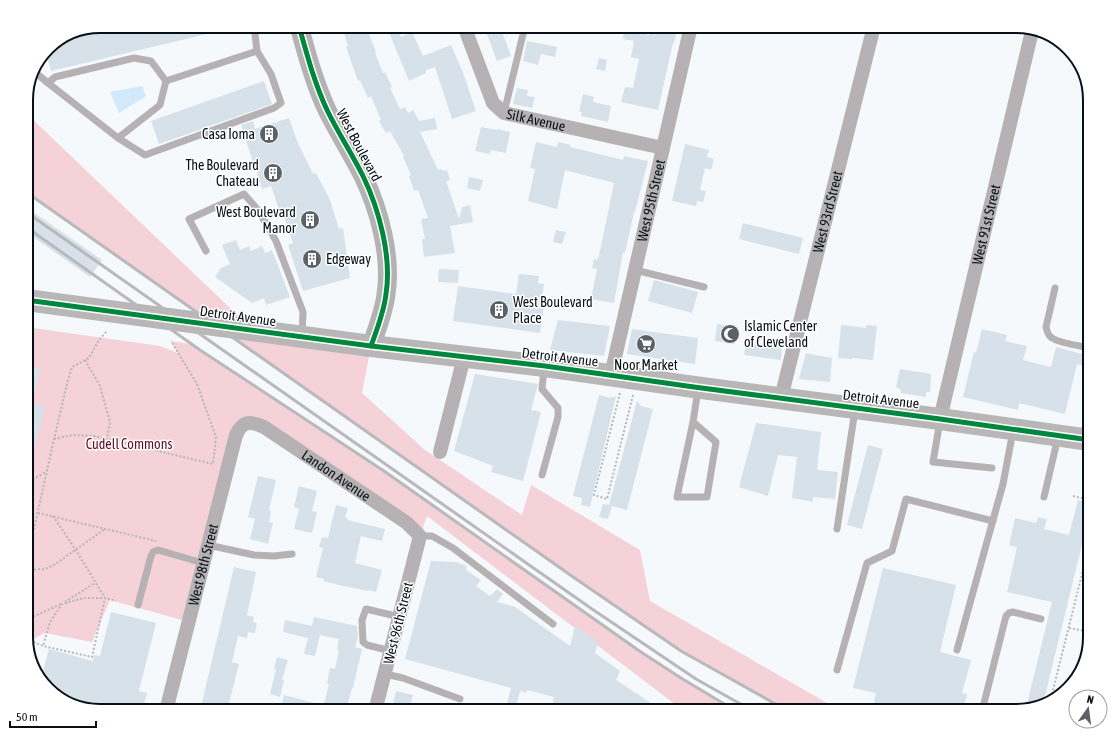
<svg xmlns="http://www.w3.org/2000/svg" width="1116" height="737" font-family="'Asap Condensed',sans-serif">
	<rect width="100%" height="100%" fill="#f6f9fc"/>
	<g fill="#f5d1d8">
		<path d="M26,113L252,329L371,346L362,393L425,450L522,515L531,485L640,550L650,601L839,710L843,711H788L681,651L336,411L26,192Z"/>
		<path d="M26,327L160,346L178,353L171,341L192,344L384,471L641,652L681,678L736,711H684L427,516L420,536L264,427L240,426L189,622L110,600L92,642L45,633L33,639L30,653L26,642Z"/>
	</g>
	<path fill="#d2e9fb" d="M142,86L146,96L119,113L110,92Z"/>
	<g fill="#d7e1ea">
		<path d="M121,26H224V30L51,71L46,51L48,48L60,39Z"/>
		<path d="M342,26H388V28L369,34L376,52L375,53L383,73L385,72L392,87L390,88L400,109L405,107L408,113L413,110L419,121L435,118L437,129L420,132L438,170L442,169L443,171L447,170L450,180L446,181L459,219L462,207L470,205L473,222L450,226L455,253L424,257L422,239H425L421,219L428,218L418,190L414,191L409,176L411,175L403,157L404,156L390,131L386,133L379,121L381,120L371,96L368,98L360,80L358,81L346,47L348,46Z"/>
		<path d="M484,26H500L511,56L497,61Z"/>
		<path d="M651,26H659L677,30L674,43H673L658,110L621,102L625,87L633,88L639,59L631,57L634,41L623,39L624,30L649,35Z"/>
		<path d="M398,27L401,37L412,32L423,56L451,45L464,75L476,111L452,119L435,67L426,70V73L409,81L388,30Z"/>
		<path d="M527,41L557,47L555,57L541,54L538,65L523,61Z"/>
		<path d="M599,58L607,60L605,71L596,69Z"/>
		<path d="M264,81L272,104L159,144L151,121Z"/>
		<path d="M517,88L528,90L527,96L535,97L532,108L513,104Z"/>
		<path d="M583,94L594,97L593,102L611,106L608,122L581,116L582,112H579Z"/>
		<path d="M289,118L297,141L313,174L316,173L330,200L339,229L343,228L350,278L303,291L288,245L293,243L281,208L279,209L271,186L262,189L241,125L253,121L255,129Z"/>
		<path d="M481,127L497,130L498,129L510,132L506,153L491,150L490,154L475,151Z"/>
		<path d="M536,142L557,147L558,142L571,145L570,147L623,160L624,156L648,161L635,212H634L625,253L623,252L614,303L591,299L597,269L592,268L594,259L597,260L599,256L614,183L565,170L557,209L528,201L535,169L530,168Z"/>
		<path d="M685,144L709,150L707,157L714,159L711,170L705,168L700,190L706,191L703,202L697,201L696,206L672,201Z"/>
		<path d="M469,177L483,180L480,191L467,188Z"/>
		<path d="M26,207L102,260L90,277L26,232Z"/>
		<path d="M743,223L803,238L799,254L739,239Z"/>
		<path d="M556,230L566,232L562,244L553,242Z"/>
		<path d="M236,240L240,250L249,246L251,251L262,246L265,253L272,250L290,297L266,305L264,298L252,303L215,277L221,268L230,264L222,245Z"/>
		<path d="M439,269L459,270L458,283L438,282Z"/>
		<path d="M519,274L539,276L538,283L544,284L542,299L545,300L540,333L453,321L458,286L516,294Z"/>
		<path d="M654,280L698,292L692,313L648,301Z"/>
		<path d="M558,320L610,326L604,356L550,350Z"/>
		<path d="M717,324L737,327L735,344L715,341Z"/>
		<path d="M841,325L866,328V325L877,326L873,360L852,358V359L838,358Z"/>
		<path d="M632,329L698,338L695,364L627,354Z"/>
		<path d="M982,329L1007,335L1005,341L1027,346L1023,360L1051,367L1056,347L1090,356V368L1077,364L1065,414L1019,403L1018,410L963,397L974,352L976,353Z"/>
		<path d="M746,342L782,346L781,360L744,355Z"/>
		<path d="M806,353L832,358L830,382L799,379Z"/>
		<path d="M26,365L40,369L32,403L45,407L29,468L26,467Z"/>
		<path d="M900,369L931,374L930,392H926V397L901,393V390L896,387Z"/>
		<path d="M475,374L538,384L531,410L541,412L523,481L491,472L493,466L454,451Z"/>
		<path d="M599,395L610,398L616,396L590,507L581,505L582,498L573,496Z"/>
		<path d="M637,401L641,406L653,409L627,510L612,506L608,519L599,517L603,504L609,505Z"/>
		<path d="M756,423L821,432L817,470L838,472L835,499L813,497V502L792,498L797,457L778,455L768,496L739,487Z"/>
		<path d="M868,445L883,449L862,529L847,525Z"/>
		<path d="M258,476L276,480L269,510L271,511L269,522L273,523L268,544L250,539L255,519L248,517Z"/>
		<path d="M299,486L317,491L312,511L317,512L312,533L294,529L299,509L294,507Z"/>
		<path d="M1078,500L1090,503V512L1043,704L1026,708L1052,602L1007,592L1017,547L1009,545L1015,518L1036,523L1038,517L1047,519L1044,529L1069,535Z"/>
		<path d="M336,505L348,508L345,517L348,518L347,520L385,529L382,541L361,536L355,563L382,570L376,592L369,590L368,591L339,585L323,581L324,579L316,577L323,548L319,547L322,537L328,538Z"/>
		<path d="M431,561L456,562L467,566L466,570L481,580L476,586L490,596L497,589L503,594L497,602L515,607L570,646L575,626L598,642L595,653L620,671L616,680L663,711H551L554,697L527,690L526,693L520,691L515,711H505L511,688L405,659Z"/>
		<path d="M234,567L256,572L247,615L254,617L253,622L257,623L255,633L248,632L247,638L238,636L232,662L239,664L227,711H200Z"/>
		<path d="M883,568L956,585L940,652L971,660L962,693L967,694L963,711H872L876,693L853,688Z"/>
		<path d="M111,612L156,623L139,691L147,693L142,711H100L59,699L41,679L49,649L93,661L94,655L100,656Z"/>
		<path d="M314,617L357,626L358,636L355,647L362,649L353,688H352L346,710L324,705L329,684L327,683L330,668L335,669L339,650H337L339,639L320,635L315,656L304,654L308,638L283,632L285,620L312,626Z"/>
		<path d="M277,657L288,660L282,680H284L280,697L270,694L276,669H274Z"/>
		<path d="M396,691L413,695L409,711H391Z"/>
		<path d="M284,695L333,708V711H280Z"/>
	</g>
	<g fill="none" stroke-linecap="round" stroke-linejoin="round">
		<g stroke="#b7b6b7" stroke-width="2" stroke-dasharray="2 2" stroke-linecap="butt">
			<path d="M85,360L100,386L110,422L107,439"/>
			<path d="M620,393L594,495L607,499L633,395"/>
			<path d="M54,439L73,435L94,436L213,464L216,437L197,384L171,341"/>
			<path d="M26,484L47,471"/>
			<path d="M1073,496L1090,500"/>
			<path d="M38,513L156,541"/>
			<path d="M53,516L77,552L105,598L116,601"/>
			<path d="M26,565L54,439L68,380L72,367L89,358L99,340L107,331"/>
			<path d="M26,570L45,569L54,565L105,529"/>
			<path d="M65,602L95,583"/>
			<path d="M26,620L61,604"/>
			<path d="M1069,628L1090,632"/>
			<path d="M26,639L43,646L92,657L105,598H84L62,604L50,622L43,646"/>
			<path d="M1050,702L1090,542"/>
		</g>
		<g stroke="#b6b2b4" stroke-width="7">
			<path d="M36,73L48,83"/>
			<path d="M166,81L257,51"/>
			<path d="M504,113L525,26"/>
			<path d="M118,138L160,105L166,81L151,61L134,58L55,77L48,83L118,138L145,155L274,108L281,103L271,74L257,51L254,26"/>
			<path d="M206,251L189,219L244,194L258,210L276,241L303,312L302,335"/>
			<path d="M635,270L704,287"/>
			<path d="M1055,288L1046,327C1047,331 1048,336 1052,338C1059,343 1081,346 1090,348"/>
			<path d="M940,421L933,462L992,468"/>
			<path d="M693,422L716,442L707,497H677L693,422L698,390"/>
			<path d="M542,475L558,417V408L542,389L544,369"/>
			<path d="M1044,497L1058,437"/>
			<path d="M837,529L855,410"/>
			<path d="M420,536H432L453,548L553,624"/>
			<path d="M208,545L254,555L274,556L292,554"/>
			<path d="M138,605L151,556L153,552L158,550L203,563"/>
			<path d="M957,650L1003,484L1013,431"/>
			<path d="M391,651L367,645L363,642L362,620L366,609L400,617"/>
			<path d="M837,670L867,563L892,551L906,499L993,521"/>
			<path d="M385,674L403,678L460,699"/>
			<path d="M982,711L1006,616L1009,613L1013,612L1041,619"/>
		</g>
		<g stroke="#b6b2b4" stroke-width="14">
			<path id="s1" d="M464,26L493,103L504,113L663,148"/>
			<path id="s2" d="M611,375L691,26"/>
			<path id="s3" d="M781,398L874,26"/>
			<path id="s4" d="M940,419L1032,31"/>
			<path d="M440,452L464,357"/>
			<path id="s5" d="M166,711L236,435C243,420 250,421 264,427L407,523L420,536L375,711"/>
		</g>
		<path stroke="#b5b2b3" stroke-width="19" d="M299,26C307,55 315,85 328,112C339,134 352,154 363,176C379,209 392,257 386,294C384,312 377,329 371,346"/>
		<path stroke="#b9b6b7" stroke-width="22" d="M26,300L371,346L545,366L694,387L940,419L1090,440"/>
		<g stroke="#b9b8bb" stroke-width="3">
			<path d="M26,192L576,579L681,651L788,711"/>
			<path d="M26,212L592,609L696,679L753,711"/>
			<path d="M26,227L200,350L384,471L641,652L681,678L736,711"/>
		</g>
		<g stroke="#fff" stroke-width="8">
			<g id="cycleway">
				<path d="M299,26C307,55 315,85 328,112C339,134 352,154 363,176C379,209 392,257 386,294C384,312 377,329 371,346"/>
				<path d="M26,300L371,346L545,366L694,387L940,419L1090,440"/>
			</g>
		</g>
		<use href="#cycleway" stroke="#00873e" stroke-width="5"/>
	</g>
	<defs>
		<g id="building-disc" transform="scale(1)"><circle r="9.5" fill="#5b6267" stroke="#fff"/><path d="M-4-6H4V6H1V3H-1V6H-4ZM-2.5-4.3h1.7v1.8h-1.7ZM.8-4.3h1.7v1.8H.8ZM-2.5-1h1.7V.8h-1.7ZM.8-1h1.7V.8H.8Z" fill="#fff"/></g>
		<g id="mosque-disc" transform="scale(1)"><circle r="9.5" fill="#5b6267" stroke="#fff"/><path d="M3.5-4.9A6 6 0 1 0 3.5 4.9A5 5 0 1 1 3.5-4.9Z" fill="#fff"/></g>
		<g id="supermarket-disc" transform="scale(1)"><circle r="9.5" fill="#5b6267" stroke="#fff"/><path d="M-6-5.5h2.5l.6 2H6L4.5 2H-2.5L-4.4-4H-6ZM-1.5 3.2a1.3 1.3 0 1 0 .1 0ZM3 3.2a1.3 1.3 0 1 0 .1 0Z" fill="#fff"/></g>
	</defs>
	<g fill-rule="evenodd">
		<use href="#building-disc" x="269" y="134"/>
		<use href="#building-disc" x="273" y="173"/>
		<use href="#building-disc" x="310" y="220"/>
		<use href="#building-disc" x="312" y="259"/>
		<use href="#building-disc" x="499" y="310"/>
		<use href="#mosque-disc" x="730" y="334"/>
		<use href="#supermarket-disc" x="646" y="344"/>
	</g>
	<g text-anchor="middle" stroke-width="3" stroke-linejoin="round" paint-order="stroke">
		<g font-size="14" fill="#071017" stroke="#fff">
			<text dy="5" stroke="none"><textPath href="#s1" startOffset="130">Silk Avenue</textPath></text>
			<text transform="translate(359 145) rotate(62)" y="5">West Boulevard</text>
			<text dy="5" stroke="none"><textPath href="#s2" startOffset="179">West 95th Street</textPath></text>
			<text dy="5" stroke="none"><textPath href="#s3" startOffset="192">West 93rd Street</textPath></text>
			<text dy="5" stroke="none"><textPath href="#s4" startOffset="200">West 91st Street</textPath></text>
			<text transform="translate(238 316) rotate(8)" y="5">Detroit Avenue</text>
			<text transform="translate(560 357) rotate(7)" y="5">Detroit Avenue</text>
			<text transform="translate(881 399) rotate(7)" y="5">Detroit Avenue</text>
			<text dy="5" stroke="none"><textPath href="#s5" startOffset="406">Landon Avenue</textPath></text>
			<text dy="5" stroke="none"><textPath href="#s5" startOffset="151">West 98th Street</textPath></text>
			<text transform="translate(398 623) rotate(-76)" y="5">West 96th Street</text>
		</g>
		<g font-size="14" fill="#071017" stroke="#fff" text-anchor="end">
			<text x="255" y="139">Casa Ioma</text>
			<text x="259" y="170">The Boulevard<tspan x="259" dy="16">Chateau</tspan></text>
			<text x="296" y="217">West Boulevard<tspan x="296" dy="16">Manor</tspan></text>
			<text x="326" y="264" text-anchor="start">Edgeway</text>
			<text x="513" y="307" text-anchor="start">West Boulevard<tspan x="513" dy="16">Place</tspan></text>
			<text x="744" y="331" text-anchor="start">Islamic Center<tspan x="744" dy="16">of Cleveland</tspan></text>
			<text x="646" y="370" text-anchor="middle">Noor Market</text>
		</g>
		<g font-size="14" fill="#640e28" stroke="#fff">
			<text x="129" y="449">Cudell Commons</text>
		</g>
	</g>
	<path d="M0 0H1116V737H0ZM100 33H1016A67 67 0 0 1 1083 100V637A67 67 0 0 1 1016 704H100A67 67 0 0 1 33 637V100A67 67 0 0 1 100 33Z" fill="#fff" fill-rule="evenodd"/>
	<path fill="none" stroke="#071017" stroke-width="2" d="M100 33H1016A67 67 0 0 1 1083 100V637A67 67 0 0 1 1016 704H100A67 67 0 0 1 33 637V100A67 67 0 0 1 100 33Z"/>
	<g transform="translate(1088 709) rotate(14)"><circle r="19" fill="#ffffff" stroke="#9c9fa2"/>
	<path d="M0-3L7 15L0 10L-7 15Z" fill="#5b6267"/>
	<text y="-6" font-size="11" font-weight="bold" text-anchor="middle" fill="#071017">N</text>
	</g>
	<path d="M10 721v6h86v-6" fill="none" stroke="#071017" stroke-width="2"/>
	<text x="16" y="721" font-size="12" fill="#071017" stroke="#ffffff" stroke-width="3" paint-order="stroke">50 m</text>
</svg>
